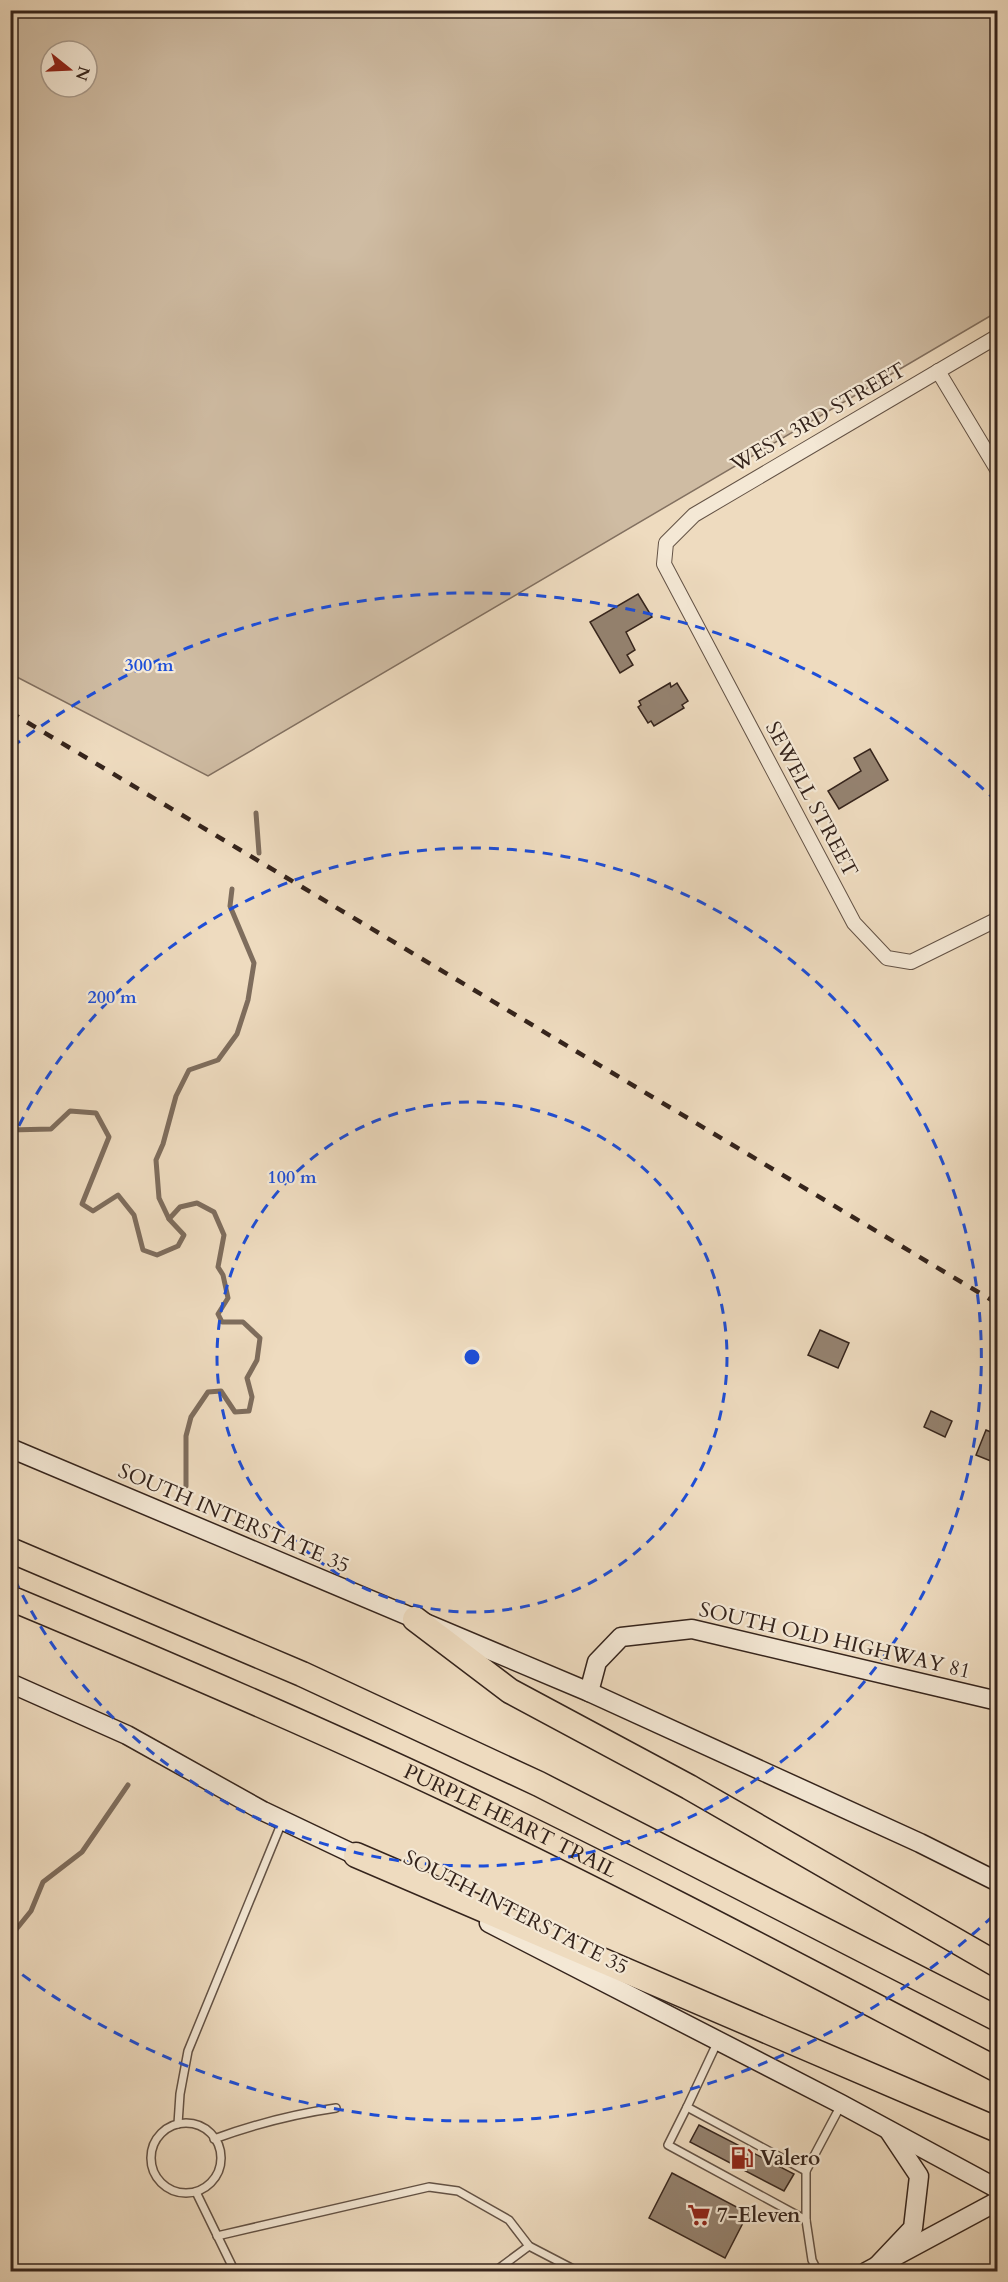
<svg xmlns="http://www.w3.org/2000/svg" width="1008" height="2282" font-family="Cardo,serif">
	<rect width="100%" height="100%" fill="#eedbbf"/>
	<filter id="stains"><feTurbulence type="fractalNoise" baseFrequency=".00333" numOctaves="4"/><feColorMatrix values="0 0 0 0 .2 0 0 0 0 .09 0 0 0 0 .02 0 0 0 .5 -.17"/></filter>
	<radialGradient id="worn" r=".72"><stop offset=".6" stop-color="#630" stop-opacity="0"/><stop offset="1" stop-color="#630" stop-opacity=".3"/></radialGradient>
	<path fill="#cfbca3" stroke="#827060" stroke-width="1.5" fill-rule="evenodd" d="M10,11H997V312L208,776L11,674ZM51,51H87V87H51Z"/>
	<g fill="none" stroke-linecap="round" stroke-linejoin="round">
		<g stroke="#7e6d5d" stroke-width="5">
			<path d="M256,813L259,853"/>
			<path d="M10,1130L51,1129L70,1111L96,1113L109,1137L82,1204L93,1211L118,1195L134,1215L143,1250L157,1255L178,1246L184,1235L169,1219"/>
			<path d="M186,1486V1436L191,1417L208,1392L221,1391L235,1412L249,1411L252,1397L247,1378L257,1360L260,1338L243,1322H222L218,1314L228,1298L223,1275L218,1267L224,1235L214,1212L197,1203L180,1207L169,1219L159,1198L156,1160L163,1144L176,1096L189,1070L218,1060L237,1034L248,1000L254,963L230,906L232,889"/>
			<path d="M10,1937L31,1911L43,1882L82,1852L128,1785"/>
		</g>
	</g>
	<g fill="#958371" stroke="#35241c" stroke-width="1.5">
		<path d="M638,594L652,617L626,632L635,650L627,655L633,665L620,673L590,622Z"/>
		<path d="M670,683L671,687L677,683L688,701L682,705L684,708L654,726L651,721L648,723L638,707L641,705L639,701Z"/>
		<path d="M870,749L888,780L839,809L828,791L861,771L854,758Z"/>
		<path d="M820,1330L849,1343L838,1368L808,1355Z"/>
		<path d="M931,1411L952,1421L945,1437L924,1427Z"/>
		<path d="M986,1430L998,1435V1464L976,1455Z"/>
		<path d="M699,2125L794,2174L784,2191L690,2142Z"/>
		<path d="M672,2173L748,2213L725,2258L649,2218Z"/>
	</g>
	<g fill="none" stroke-linecap="round" stroke-linejoin="round">
		<g stroke="#635245" stroke-width="10">
			<g id="lane">
				<path d="M717,2043L687,2107L806,2171L841,2105"/>
				<path d="M687,2107L668,2145L806,2220L812,2260L818,2272"/>
				<circle cx="186" cy="2158" r="35"/>
				<path d="M178,2124L180,2094L188,2051L282,1822"/>
				<path d="M214,2139C255,2124 294,2114 336,2108"/>
				<path d="M806,2171V2220"/>
				<path d="M196,2192L235,2272"/>
				<path d="M217,2236L429,2187L458,2191L509,2220L529,2246L579,2272"/>
				<path d="M494,2272L529,2246"/>
			</g>
		</g>
		<g stroke="#635245" stroke-width="16">
			<g id="street">
				<path d="M998,336L694,515L666,543L664,564L854,923L887,958L911,962L998,919"/>
				<path d="M938,371L998,471"/>
			</g>
		</g>
		<g stroke="#35241c" stroke-width="21">
			<g id="secondary">
				<path d="M10,1448L589,1692L920,1843L998,1882"/>
				<path d="M10,1683L127,1735L263,1811L366,1860"/>
				<path d="M589,1692L597,1662L621,1637L692,1629L998,1701"/>
				<path d="M489,1923L841,2104L998,2189"/>
				<path d="M878,2265L913,2228L919,2176L889,2131"/>
				<path d="M866,2272L998,2201"/>
			</g>
		</g>
		<g stroke="#35241c" stroke-width="27">
			<g id="highway">
				<path d="M10,1550L302,1674L539,1784L998,2019"/>
				<path id="s1" d="M10,1598C161,1661 311,1725 459,1795C641,1882 819,1977 998,2070"/>
				<path d="M415,1619L510,1691L689,1787L998,1965"/>
				<path d="M356,1855L998,2130"/>
			</g>
		</g>
		<use href="#lane" stroke="#f4e8d5" stroke-width="7"/>
		<use href="#street" stroke="#f4e8d5" stroke-width="14"/>
		<use href="#secondary" stroke="#f4e8d5" stroke-width="18"/>
		<use href="#highway" stroke="#eedbbf" stroke-width="24"/>
		<path stroke="#35241c" stroke-width="4.5" stroke-dasharray="10 10" stroke-linecap="butt" d="M10,712L998,1304"/>
	</g>
	<g fill="none" stroke="#1d4ed8" stroke-width="3" stroke-dasharray="10 8">
		<circle cx="472" cy="1357" r="255"/>
		<path d="M11 1142A509 509 0 1 1 11 1572"/>
		<path d="M993 1916A764 764 0 0 1 12 1967M12 747A764 764 0 0 1 993 798"/>
	</g>
	<defs>
		<g id="fuel-bare" transform="scale(1.8)"><path d="M-5.5-6h7V0h2V4h1.3V-2.5L3-4.5l.8-.8L6-3V5H2.5V1h-1V6h-7ZM-4.2-4.7v3.2H.2V-4.7Z" fill="#8f2418" stroke="#f4e8d5" stroke-width="2.5" paint-order="stroke"/></g>
		<g id="supermarket-bare" transform="scale(1.8)"><path d="M-6-5.5h2.5l.6 2H6L4.5 2H-2.5L-4.4-4H-6ZM-1.5 3.2a1.3 1.3 0 1 0 .1 0ZM3 3.2a1.3 1.3 0 1 0 .1 0Z" fill="#8f2418" stroke="#f4e8d5" stroke-width="2.5" paint-order="stroke"/></g>
	</defs>
	<g fill-rule="evenodd">
		<use href="#fuel-bare" x="742" y="2158"/>
		<use href="#supermarket-bare" x="699" y="2215"/>
	</g>
	<g text-anchor="middle" stroke-width="4.5" stroke-linejoin="round" paint-order="stroke">
		<g font-size="21" fill="#35241c" stroke="#f4e8d5">
			<text transform="translate(818 417) rotate(-30)" y="7">WEST 3RD STREET</text>
			<text transform="translate(812 799) rotate(62)" y="7">SEWELL STREET</text>
			<text transform="translate(234 1518) rotate(23)" y="7">SOUTH INTERSTATE 35</text>
			<text transform="translate(835 1640) rotate(13)" y="7">SOUTH OLD HIGHWAY 81</text>
			<text dy="7" stroke="none"><textPath href="#s1" startOffset="548">PURPLE HEART TRAIL</textPath></text>
			<text transform="translate(516 1912) rotate(27)" y="7">SOUTH INTERSTATE 35</text>
		</g>
		<g font-size="21" font-weight="bold" fill="#35241c" stroke="#f4e8d5" text-anchor="start">
			<text x="760" y="2165">Valero</text>
			<text x="717" y="2222">7-Eleven</text>
		</g>
	</g>
	<circle cx="472" cy="1357" r="9" fill="#1d4ed8" stroke="#f4e8d5" stroke-width="3"/>
	<g font-size="18" text-anchor="middle" font-weight="bold" fill="#1d4ed8" stroke="#f4e8d5" stroke-width="4.5" stroke-linejoin="round" paint-order="stroke">
		<text x="149" y="671">300 m</text>
		<text x="112" y="1003">200 m</text>
		<text x="292" y="1183">100 m</text>
	</g>
	<rect width="1008" height="2282" fill="none" stroke="#eedbbf" stroke-width="36"/>
	<rect x="12" y="12" width="984" height="2258" fill="none" stroke="#35241c" stroke-width="3"/>
	<rect x="18" y="18" width="972" height="2246" fill="none" stroke="#35241c" stroke-width="1.5"/>
	<g transform="translate(69 69) rotate(108)"><circle r="28" fill="#f4e8d5" stroke="#a89a8b" stroke-width="1.5"/>
	<path d="M0-4.5L10 22L0 15L-10 22Z" fill="#8f2418"/>
	<text y="-9" font-size="16" font-weight="bold" text-anchor="middle" fill="#35241c">N</text>
	</g>
	<rect width="100%" height="100%" filter="url(#stains)"/>
	<rect width="100%" height="100%" fill="url(#worn)"/>
</svg>
